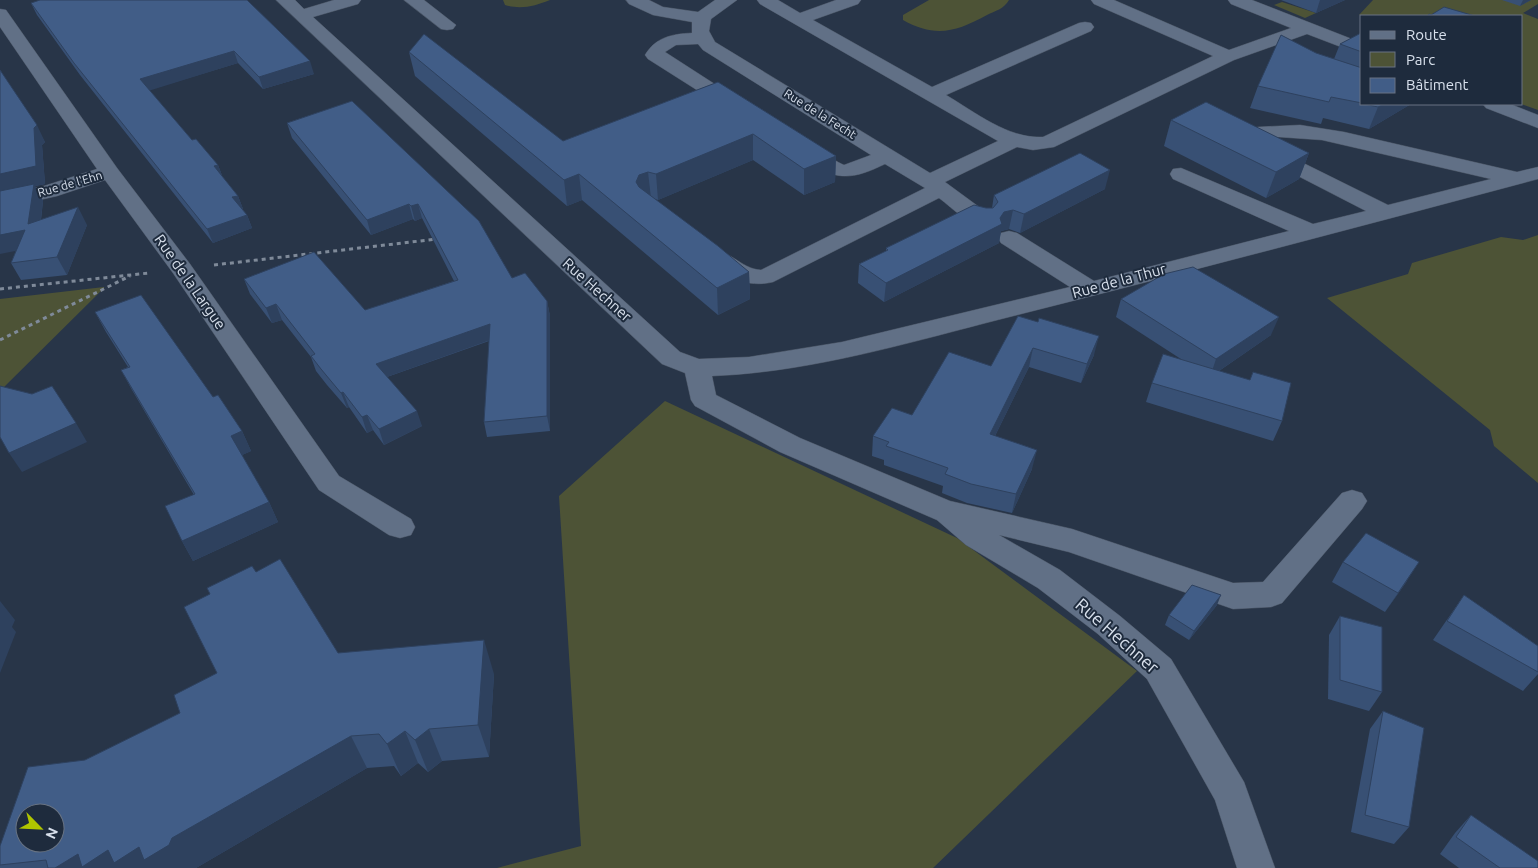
<svg xmlns="http://www.w3.org/2000/svg" width="1538" height="868" font-family="Ubuntu,sans-serif">
	<rect width="100%" height="100%" fill="#283548"/>
	<g fill="#4d5336">
		<path d="M503,0H550C535,6 521,10 505,5Z"/>
		<path d="M929,0H1009C1004,9 995,11 987,15C956,32 935,38 903,20V15Z"/>
		<path d="M1373,0H1538V4L1523,13L1538,19V110L1521,104L1522,16H1366L1359,15Z"/>
		<path d="M1282,2L1316,13L1305,18L1274,5Z"/>
		<path d="M1538,235V483L1494,446L1490,430L1327,298L1408,274L1412,263L1501,237L1523,240Z"/>
		<path d="M104,287V288L0,391V299Z"/>
		<path d="M665,401L957,538L1137,671L933,868H497L581,846L559,496Z"/>
	</g>
	<g fill="none" stroke-linecap="round" stroke-linejoin="round">
		<g stroke="#485363" stroke-width="1">
			<g id="minor">
				<path d="M276,0H295L304,9L334,0H361L358,4L313,17L680,352L699,359L749,357L842,342L1070,287L1001,243L998,238L1001,233L1009,231L1017,233L1094,281L1289,231L1173,179L1170,174L1173,169L1181,168L1313,224L1366,211L1263,158L1260,154L1263,150L1270,148L1277,150L1388,205L1491,179L1322,140L1279,137L1261,139L1240,145L1233,143L1230,139L1233,135L1258,127L1300,125L1344,132L1517,172L1538,167V179C1365,225 1192,271 1017,315C917,340 815,372 712,376L716,395L800,438L950,501L1072,529L1233,583L1263,582L1342,493L1352,490L1362,493L1367,501L1362,509L1282,603L1271,607L1233,609L1069,552L999,535L1060,570L1120,616L1171,659L1244,782L1275,868H1237L1215,800L1147,679L1098,634L1038,588L966,545L937,520L780,452L695,406L691,400L685,373L662,364Z"/>
				<path d="M404,0H424L456,25L453,29L447,30L441,29Z"/>
				<path d="M626,0H649L663,7L698,12L715,0H737L711,19L709,31L715,42L930,173L998,141L760,4L757,0H778L800,13L836,0H861L858,4L813,20L932,87L1079,23L1085,22L1091,23L1094,27L1091,31L946,95C975,112 1008,139 1043,137L1213,56L1094,4L1091,0H1114L1229,50L1291,28L1231,4L1228,0H1252L1362,43V55L1307,34L1234,60L1054,147L1033,150L1017,147L945,182L990,215L993,220L990,225C971,229 954,209 939,198L773,282C749,288 720,278 705,257L709,252C729,247 740,269 761,270L925,188L885,164C858,177 841,182 814,166C807,161 799,158 795,151L798,147C815,142 829,159 844,165L871,155L703,50L698,44L676,45L665,52L744,103L747,107L744,111L737,113L730,111L648,59L645,55C656,37 672,34 692,33V22L653,15L629,4Z"/>
				<path d="M0,9L6,10L117,168L190,264L339,476L411,519L415,527L411,535L400,538L389,535L319,490L173,273L105,180L57,196L0,209V195L44,186L97,169L0,27Z"/>
				<path d="M1483,104H1510L1538,115V128L1486,108Z"/>
			</g>
		</g>
		<g stroke="#7f8a99" stroke-width="3" stroke-dasharray="4 4" stroke-linecap="butt">
			<path d="M214,265L437,239"/>
			<path d="M0,289L149,273"/>
			<path d="M0,340L130,276"/>
		</g>
		<use href="#minor" fill="#617086" fill-rule="evenodd"/>
	</g>
	<g fill="#385074">
		<path d="M247,0L314,74L263,89L238,63L149,90L192,140L218,165L223,178L238,196L243,209H242L247,215L252,228L213,243L80,75L37,15L31,3Z"/>
		<path d="M1281,0H1345L1316,13Z"/>
		<path d="M1502,0H1531L1520,6Z"/>
		<path d="M1362,33V104H1411L1369,129L1323,118L1321,124L1250,108L1258,86L1334,59L1340,44Z"/>
		<path d="M409,52L563,141L718,82L836,156L835,182L804,195L753,160L658,200L655,199L749,272L750,299L718,315L582,200L567,206L415,76Z"/>
		<path d="M0,70L45,142L42,145L45,184L35,186L43,201L41,220L87,225L67,275L21,280L11,263L16,251Z"/>
		<path d="M352,101L512,278L547,301L550,316V431L487,437L484,422L489,341L387,377L422,426L384,445L373,430L367,433L349,407L347,408L327,385L316,371L311,357L282,320L272,323L250,294L244,279L365,310L454,281L422,218L415,221L413,219L371,235L292,138L287,123Z"/>
		<path d="M1171,120L1309,153L1299,179L1266,198L1164,146Z"/>
		<path d="M1105,189L1020,233L1009,229L1001,231L999,243L884,302L858,283L859,264L886,251V248L986,208H992L994,195Z"/>
		<path d="M1121,299L1271,335L1219,371L1282,421L1273,441L1146,402L1152,383L1184,361L1116,317Z"/>
		<path d="M95,312L213,397L242,431L251,451L242,455L269,502L278,522L193,561L182,541L194,495L132,390L121,370L128,367L106,332Z"/>
		<path d="M1018,316L1094,355L1081,383L1029,367L995,436L1032,469L1012,513L967,503L942,493L943,486L884,465V460L872,456L873,436L912,415L991,366Z"/>
		<path d="M1343,562L1407,581L1385,612L1332,582Z"/>
		<path d="M256,572L338,653L494,674L489,757L442,761L428,772L418,763L401,776L394,766L367,768L196,868H0V846L85,760L180,713L217,673Z"/>
		<path d="M1464,595L1538,646V674L1523,691L1433,640Z"/>
		<path d="M1217,605L1189,640L1165,625L1169,615Z"/>
		<path d="M1340,616L1382,692L1369,711L1328,699L1329,635Z"/>
		<path d="M1383,711L1409,827L1394,844L1351,832L1370,729Z"/>
		<path d="M1471,815L1538,868H1459L1440,854L1455,833Z"/>
	</g>
	<g fill="#2e415e">
		<path d="M1320,0H1345L1316,13Z"/>
		<path d="M1523,0H1531L1520,6Z"/>
		<path d="M234,51L238,63L145,92L140,79Z"/>
		<path d="M310,61L314,74L263,89L259,77Z"/>
		<path d="M1384,104H1411L1369,129L1378,107Z"/>
		<path d="M37,125L45,142L42,145L45,184L35,186L43,201L38,242L0,193V174L34,128Z"/>
		<path d="M753,134V160L658,200L656,174Z"/>
		<path d="M1309,153L1299,179L1266,198L1276,172Z"/>
		<path d="M836,156L835,182L804,195V169Z"/>
		<path d="M218,165L223,178L214,166Z"/>
		<path d="M1110,170L1105,189L1020,233L1024,214Z"/>
		<path d="M648,172L651,198L638,208L636,182L639,175Z"/>
		<path d="M579,174L582,200L567,206L564,180Z"/>
		<path d="M238,196L243,209L237,211L232,197Z"/>
		<path d="M409,204L413,219L371,235L367,220Z"/>
		<path d="M418,204L422,218L415,221L411,206Z"/>
		<path d="M78,207L87,225L67,275L57,257Z"/>
		<path d="M1013,210L1009,229L1001,231L999,243L884,302L886,283L1000,218L1004,212Z"/>
		<path d="M247,215L252,228L213,243L207,229Z"/>
		<path d="M25,230L35,247L0,254V235Z"/>
		<path d="M749,272L750,299L718,315L717,288Z"/>
		<path d="M547,301L550,316V431L547,416Z"/>
		<path d="M276,304L282,320L272,323L266,308Z"/>
		<path d="M1279,317L1271,335L1210,377L1216,359Z"/>
		<path d="M490,324L493,339L381,379L376,364Z"/>
		<path d="M1099,336L1094,355L1081,383L1087,364Z"/>
		<path d="M1033,348L1029,367L986,454L990,434Z"/>
		<path d="M343,392L349,407L347,408L341,393Z"/>
		<path d="M417,411L422,426L384,445L379,429Z"/>
		<path d="M367,415L373,430L367,433L362,417Z"/>
		<path d="M76,423L87,442L22,472L9,453Z"/>
		<path d="M242,431L251,451L240,456L231,436Z"/>
		<path d="M1037,450L1032,469L1012,513L1016,494Z"/>
		<path d="M269,502L278,522L193,561L182,541Z"/>
		<path d="M1419,562L1407,581L1385,612L1398,593Z"/>
		<path d="M1221,595L1217,605L1189,640L1194,631Z"/>
		<path d="M0,601L15,620L12,627L16,632L0,673Z"/>
		<path d="M484,640L494,674L489,757L478,725Z"/>
		<path d="M429,729L442,761L428,772L415,740Z"/>
		<path d="M405,731L418,763L401,776L387,744Z"/>
		<path d="M351,736L367,768L196,868H55L78,854L139,847L172,838Z"/>
	</g>
	<g fill="#415d87" stroke="#2e415e" fill-rule="evenodd">
		<path d="M40,0H247L310,61L259,77L234,51L140,79L192,140L196,139L218,165L214,166L238,196L232,197L247,215L207,229L74,63L31,3Z"/>
		<path d="M1444,7L1475,16H1427L1429,14L1431,15Z"/>
		<path d="M1361,33L1362,52L1340,44Z"/>
		<path d="M424,34L563,141L718,82L836,156L804,169L753,134L656,174L648,172L639,175L636,182L639,187L718,246L749,272L717,288L579,174L564,180L409,52Z"/>
		<path d="M1281,35L1316,53L1362,68V103L1331,97L1329,102L1258,86Z"/>
		<path d="M0,70L37,125L34,128L36,166L0,174Z"/>
		<path d="M352,101L479,221L512,278L525,273L547,301V416L484,422L490,324L376,364L417,411L379,429L367,415L362,417L343,392L341,393L321,369L311,356L315,354L276,304L266,308L244,279L314,252L365,310L458,280L418,204L411,206L409,204L367,220L287,123Z"/>
		<path d="M1206,102L1309,153L1276,172L1171,120Z"/>
		<path d="M1364,104H1384L1378,107Z"/>
		<path d="M1080,153L1110,170L1024,214L1013,210L1004,212L1000,218L1002,224L886,283L859,264L888,250L886,248L974,205L986,208H993L998,202L994,195Z"/>
		<path d="M34,184L28,224L78,207L57,257L11,263L25,230L0,235V191Z"/>
		<path d="M1193,267L1279,317L1216,359L1121,299L1164,274Z"/>
		<path d="M141,295L213,397L218,395L242,431L231,436L269,502L182,541L165,506L195,494L121,370L130,367L95,312Z"/>
		<path d="M1018,316L1038,322L1039,318L1099,336L1087,364L1033,348L990,434L1037,450L1016,494L971,484L945,474L948,468L886,446L889,442L873,436L892,408L912,415L949,352L991,366Z"/>
		<path d="M1163,354L1250,380L1253,372L1291,383L1282,421L1152,383Z"/>
		<path d="M0,386L32,394L52,386L76,423L9,453L0,437Z"/>
		<path d="M1366,533L1419,562L1398,593L1343,562Z"/>
		<path d="M280,559L338,653L484,640L478,725L429,729L415,740L405,731L387,744L379,734L351,736L172,838L169,845L144,860L139,847L114,863L108,850L82,867L78,854L55,868H48L46,860L0,865V846L28,767L85,760L180,713L174,695L217,673L184,607L210,594L207,588L252,566L256,572ZM25,813H55V843H25Z"/>
		<path d="M1192,585L1221,595L1194,631L1169,615Z"/>
		<path d="M1464,595L1538,646V672L1447,621Z"/>
		<path d="M1340,616L1382,627V692L1340,680Z"/>
		<path d="M1383,711L1424,728L1409,827L1365,815Z"/>
		<path d="M1471,815L1538,861V868H1500L1456,837Z"/>
	</g>
	<g text-anchor="middle" stroke-width="4" stroke-linejoin="round" paint-order="stroke">
		<g font-size="12" fill="#d8e0ec" stroke="#1e2b3d">
			<text transform="translate(820 114) rotate(32)" y="4">Rue de la Fecht</text>
			<text transform="translate(70 184) rotate(-16)" y="4">Rue de l'Ehn</text>
		</g>
		<g font-size="15" fill="#d8e0ec" stroke="#1e2b3d">
			<text transform="translate(1119 281) rotate(-15)" y="5">Rue de la Thur</text>
			<text transform="translate(190 282) rotate(55)" y="5">Rue de la Largue</text>
			<text transform="translate(597 290) rotate(42)" y="5">Rue Hechner</text>
		</g>
		<g font-size="18" fill="#d8e0ec" stroke="#1e2b3d">
			<text transform="translate(1117 636) rotate(41)" y="6">Rue Hechner</text>
		</g>
	</g>
	<rect x="1360" y="15" width="162" height="90" fill="#1e2b3d" stroke="#687383"/>
	<rect x="1370" y="31" width="25" height="8" fill="#617086" stroke="#687383"/>
	<text x="1406" y="40" font-size="15" fill="#d8e0ec">Route</text>
	<rect x="1370" y="52" width="25" height="15" fill="#4d5336" stroke="#687383"/>
	<text x="1406" y="65" font-size="15" fill="#d8e0ec">Parc</text>
	<rect x="1370" y="78" width="25" height="15" fill="#415d87" stroke="#687383"/>
	<text x="1406" y="90" font-size="15" fill="#d8e0ec">Bâtiment</text>
	<g transform="translate(40 828) rotate(114)"><circle r="24" fill="#1e2b3d" stroke="#687383"/>
	<path d="M0-4L9 19L0 12L-9 19Z" fill="#b0c500"/>
	<text y="-8" font-size="14" font-weight="bold" text-anchor="middle" fill="#d8e0ec">N</text>
	</g>
</svg>
